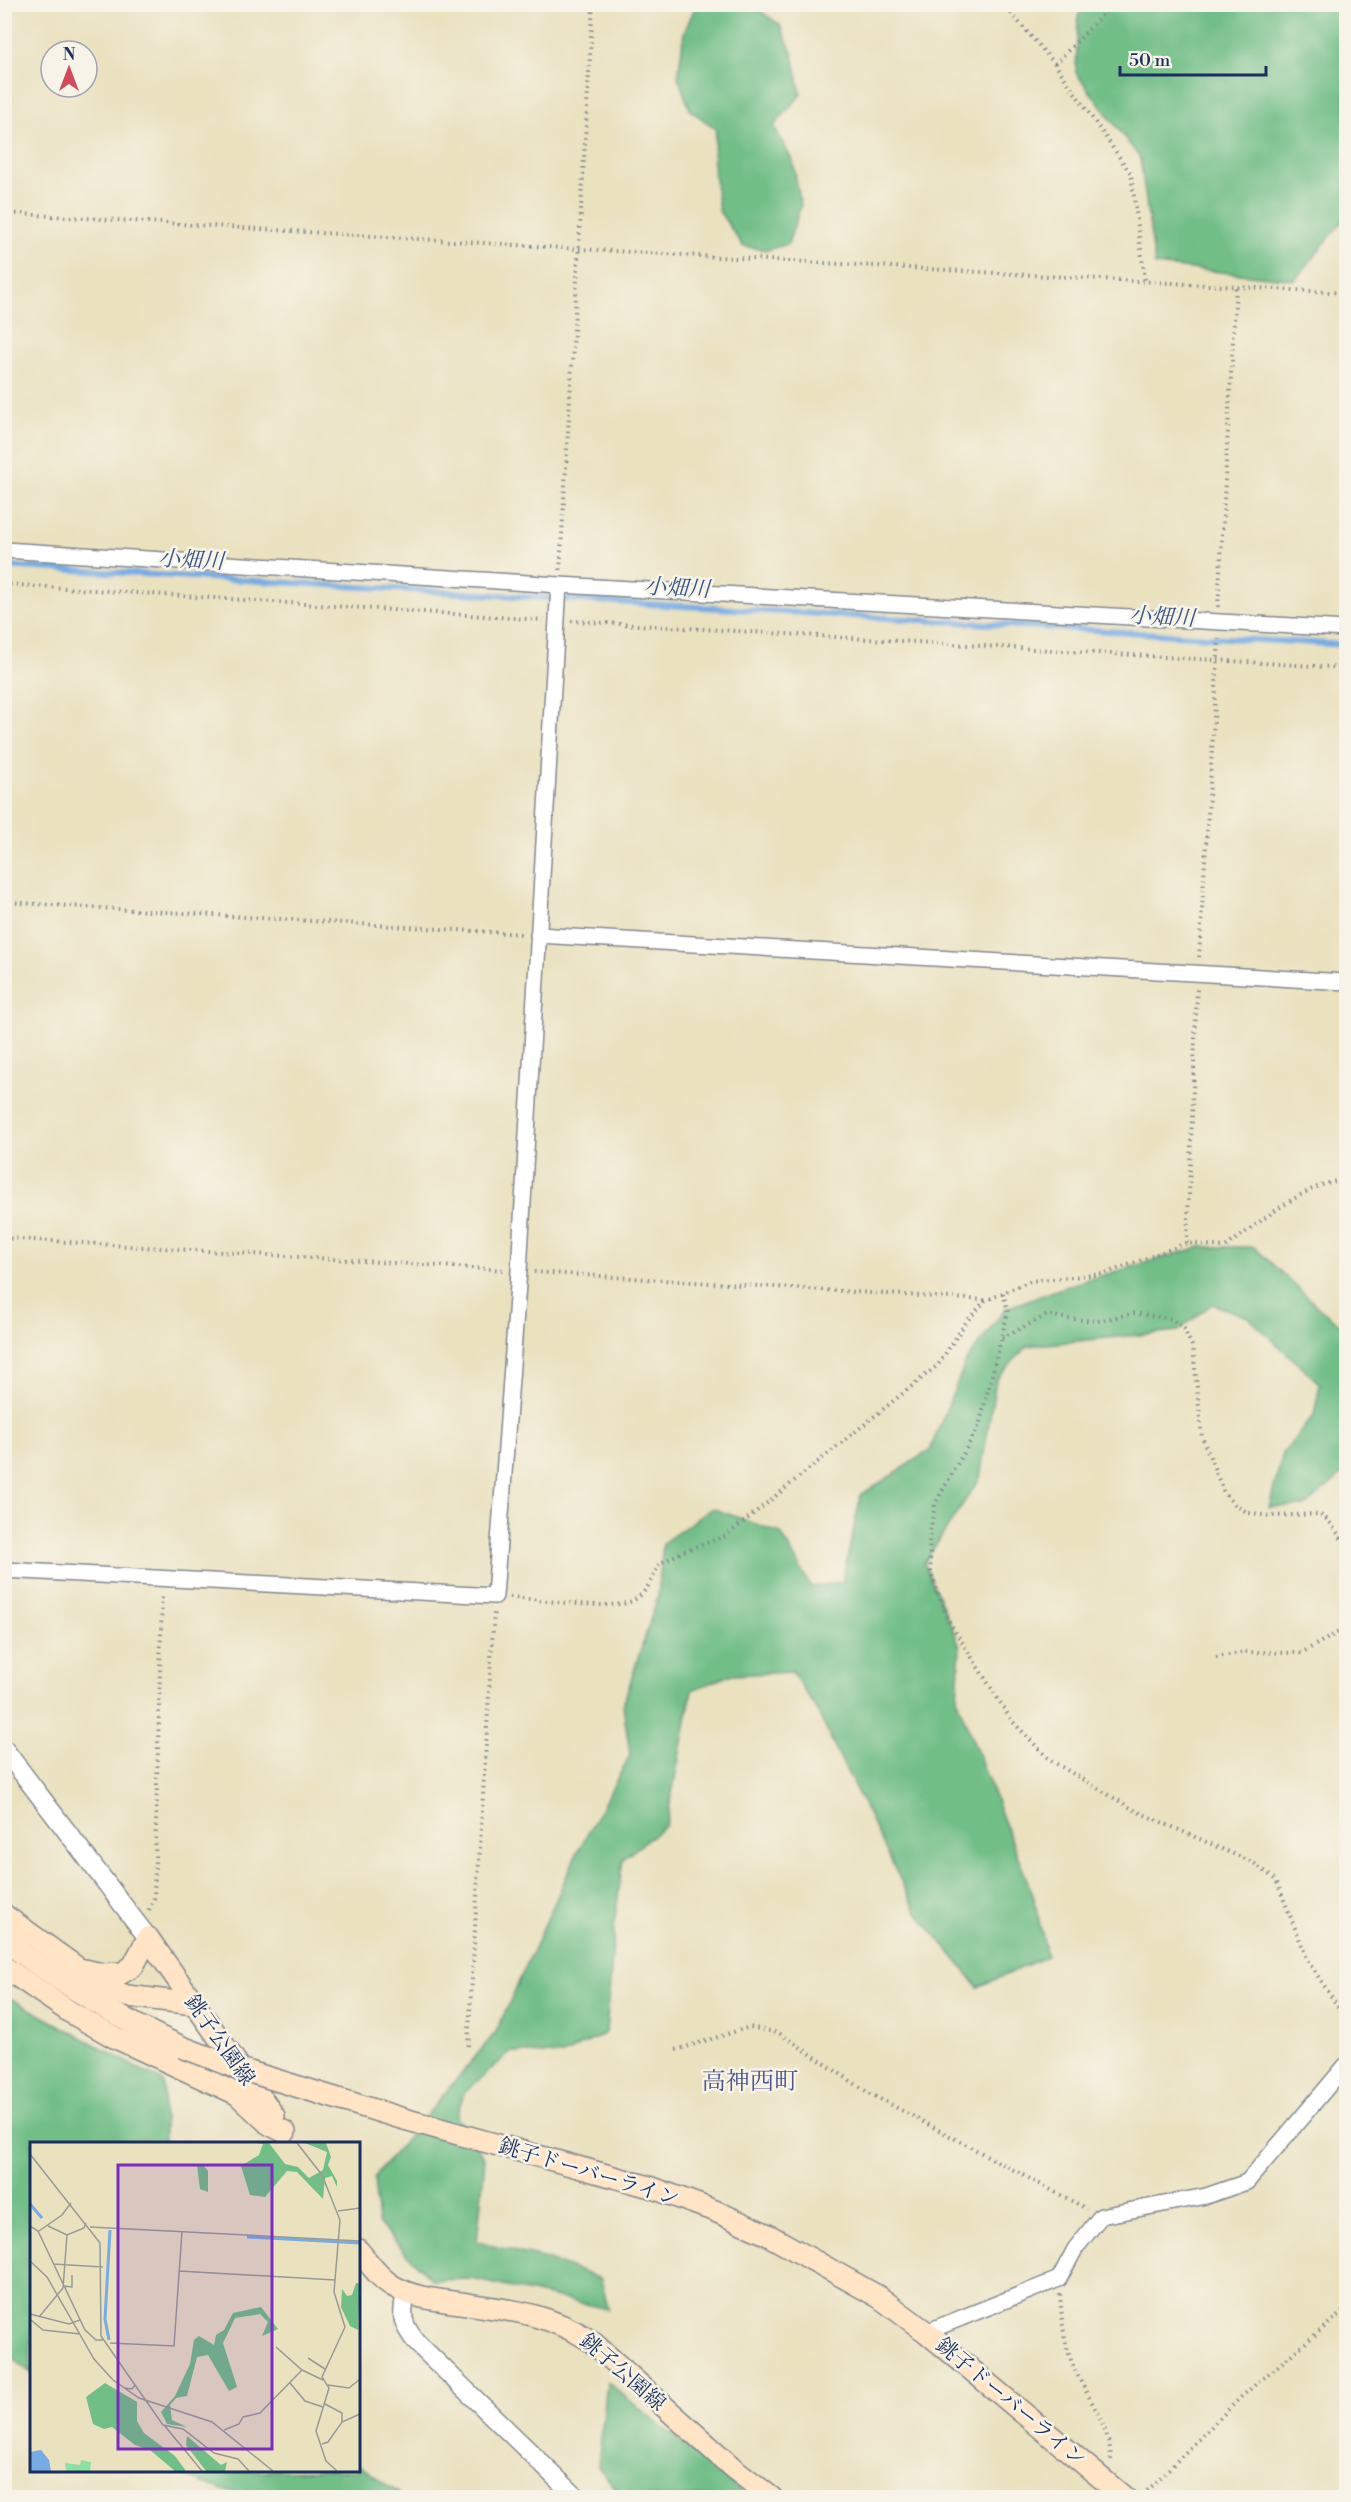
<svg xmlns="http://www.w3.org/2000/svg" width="1351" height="2502" font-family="'Libre Bodoni','Noto Serif JP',serif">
	<rect width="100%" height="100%" fill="#f7f3e8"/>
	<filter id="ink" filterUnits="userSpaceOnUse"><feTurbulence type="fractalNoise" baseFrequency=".0167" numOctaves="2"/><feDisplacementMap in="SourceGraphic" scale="12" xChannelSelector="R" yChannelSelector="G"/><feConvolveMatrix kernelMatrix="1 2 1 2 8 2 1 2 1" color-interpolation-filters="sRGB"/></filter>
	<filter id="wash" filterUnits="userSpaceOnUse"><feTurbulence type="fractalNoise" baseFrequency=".008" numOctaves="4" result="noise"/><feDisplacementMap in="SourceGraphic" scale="24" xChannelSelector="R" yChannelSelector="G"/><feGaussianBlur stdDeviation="1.35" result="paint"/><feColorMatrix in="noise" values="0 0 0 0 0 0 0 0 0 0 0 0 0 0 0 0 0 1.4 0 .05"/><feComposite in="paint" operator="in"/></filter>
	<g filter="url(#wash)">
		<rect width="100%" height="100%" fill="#eae1bf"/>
		<g fill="#71be87" stroke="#467672" stroke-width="1.5">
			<path d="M1092,4L1346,5V217L1295,280L1155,265L1140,158L1076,73L1078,15Z"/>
			<path d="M696,5H752L780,25L793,55L801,94L774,126L793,162L801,206L788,244L767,250L743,246L719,211L713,164L716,129L690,110L678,77L684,33Z"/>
			<path d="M1200,1247H1254L1320,1309L1346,1329V1471L1305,1506L1269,1507L1283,1453L1314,1415L1320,1384L1248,1317L1212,1304L1178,1331L1027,1346L996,1380L980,1478L924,1563L960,1646L957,1700L1034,1898L1047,1956L978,1987L916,1911L814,1705L792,1672L730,1675L692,1690L666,1825L623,1859L615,1918L606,2033L563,2055L511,2052L464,2093L456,2117L485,2159L477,2242L546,2259L601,2279L608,2309L472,2279L432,2280L378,2223L374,2178L496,2032L577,1853L630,1755L623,1705L658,1596L663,1543L712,1508L781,1533L811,1587L842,1582L861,1495L930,1450L966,1361L1006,1308L1076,1283Z"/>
			<path d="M4,1995L164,2082V2143L32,2144L31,2373L5,2352Z"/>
			<path d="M607,2382L749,2497H623L598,2467Z"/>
			<path d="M359,2465L404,2497H243L169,2471L358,2470Z"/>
		</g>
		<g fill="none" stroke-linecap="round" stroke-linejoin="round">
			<path stroke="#76abe4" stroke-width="6" d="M4,566L1346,645"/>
		</g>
	</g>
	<g filter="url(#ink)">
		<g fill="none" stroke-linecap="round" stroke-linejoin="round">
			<g stroke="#82888e" stroke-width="18">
				<g id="minor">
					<path d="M4,550L559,585L1346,629"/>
					<path d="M538,935L1346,982"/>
					<path d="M4,1570L495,1596L519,1271L559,585"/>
					<path d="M926,2332L1059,2279L1075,2249L1101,2216L1206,2196L1247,2182L1346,2065"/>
				</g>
			</g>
			<g stroke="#82888e" stroke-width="21">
				<g id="tertiary">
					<path d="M4,1749L148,1938"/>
					<path d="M406,2292C401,2317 401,2323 417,2343L577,2498"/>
				</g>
			</g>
			<g stroke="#82888e" stroke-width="24">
				<g id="secondary">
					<path d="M4,1915L79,1969L103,1974L122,1973L133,1966L148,1938"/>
					<path d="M148,1938L274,2116"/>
					<path d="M4,1940C59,1982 119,2019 182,2047"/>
					<path d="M4,1967L70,2012L114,2037L237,2094L269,2124L285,2132"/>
					<path d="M84,1973L108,1989L127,1996L195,2004"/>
					<path d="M404,2119L650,2187L715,2211L768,2235L879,2297L926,2332L1125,2498"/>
					<path d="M358,2250C369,2263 379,2278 393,2286C413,2298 438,2300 460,2303C510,2310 548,2313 591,2341L733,2468L772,2498"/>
				</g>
			</g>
			<g stroke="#82888e" stroke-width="4" stroke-dasharray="1.5 4.5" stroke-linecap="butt">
				<path d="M1003,4L1055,64L1131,174L1145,280"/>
				<path d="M1055,64L1113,4"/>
				<path d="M4,213L579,249L1346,293"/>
				<path d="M560,570L593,4"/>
				<path d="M4,584L543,620"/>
				<path d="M1218,607L1236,286"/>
				<path d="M571,621L1346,668"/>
				<path d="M4,902L522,934"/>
				<path d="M1199,957L1219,639"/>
				<path d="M4,1238L503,1270"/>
				<path d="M1187,1243L1197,989"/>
				<path d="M534,1272L985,1300"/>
				<path d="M1003,1293L1008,1312L979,1426L935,1504L929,1539L931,1574L948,1620L1012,1721L1050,1760L1136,1811L1254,1863L1276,1880L1308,1961L1346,2019"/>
				<path d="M1002,1338L1047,1315L1070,1319L1098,1321L1135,1313L1171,1319L1184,1329L1193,1348L1202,1437L1224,1493L1236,1506L1249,1513L1270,1516L1319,1514L1328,1520L1346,1545"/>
				<path d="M510,1597C534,1599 613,1611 632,1601C647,1594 653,1577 659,1564L684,1551L726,1536L938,1365L966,1322L985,1301L1030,1281L1104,1274L1187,1243L1225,1247C1259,1224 1305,1182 1346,1180"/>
				<path d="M1216,1657L1245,1652L1301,1653L1346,1628"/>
				<path d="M149,1910L154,1898L162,1594"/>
				<path d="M468,2046L494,1610"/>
				<path d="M676,2050L750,2027L779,2033L869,2093L1087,2209"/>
				<path d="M1060,2294C1062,2322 1064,2347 1076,2372C1090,2402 1111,2428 1111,2462"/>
				<path d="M1143,2495L1242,2396L1346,2309"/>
			</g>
			<use href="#minor" stroke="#fff" stroke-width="15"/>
			<use href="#tertiary" stroke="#fff" stroke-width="18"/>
			<use href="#secondary" stroke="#ffe4c6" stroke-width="21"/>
			<g stroke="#82888e" stroke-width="24" stroke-linecap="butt">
				<path id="secondary-bridge" d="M182,2047L240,2069L404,2119"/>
			</g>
			<use href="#secondary-bridge" stroke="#ffe4c6" stroke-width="21"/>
		</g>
	</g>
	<g text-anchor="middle" stroke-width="5" stroke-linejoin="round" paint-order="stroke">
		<g font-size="21" fill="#1b2f5e" stroke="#f7f3e8">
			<text transform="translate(220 2040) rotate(55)" y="7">銚子公園線</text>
			<text transform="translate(589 2172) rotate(17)" y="7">銚子ドーバーライン</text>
			<text transform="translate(623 2372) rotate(41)" y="7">銚子公園線</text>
			<text transform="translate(1011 2402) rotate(40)" y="7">銚子ドーバーライン</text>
		</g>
		<g font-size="22" font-style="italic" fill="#365486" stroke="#f7f3e8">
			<text transform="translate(191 559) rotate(3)" y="8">小畑川</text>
			<text transform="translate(677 587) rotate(3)" y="8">小畑川</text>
			<text transform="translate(1162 616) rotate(3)" y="8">小畑川</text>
		</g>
		<g font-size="24" fill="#4e5787" stroke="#f7f3e8">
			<text x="750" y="2089">高神西町</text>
		</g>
	</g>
	<g transform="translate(30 2142)">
		<rect width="330" height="330" fill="#eae1bf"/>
		<path d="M51,318L61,320L60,329H36L35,321L50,323Z" fill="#8ce0a1"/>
		<path d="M227,1H239L255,22L268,25L279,36L293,28L297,10L275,1H296L301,15L298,23L307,39V45L302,34L295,36L293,57L267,30L257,29L235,55L220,53L211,24L229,13L233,2ZM167,23H173L178,29V50L170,47ZM326,141H330L328,188L320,184L311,165L312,147L317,154L322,153ZM231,165L248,187L232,194L238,180L230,172L205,176L193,201L207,245L199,249L178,213L167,215L157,254L146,256L140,263L142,278L157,285L137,282L131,270L145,254L160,222L164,198L169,194L184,203L186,193L194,188L203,171ZM75,241L107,260V279L114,291L145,314L156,329H145L120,308L105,303L82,285L74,287L63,282L56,255ZM157,294L191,323L197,320L195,329H176L156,303Z" fill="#71be87"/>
		<path d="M11,308L19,318L21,329H0V310Z" fill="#76abe4"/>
		<path fill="none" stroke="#76abe4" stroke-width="3" d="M0,62L12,76M217,95L330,101M79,198L75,177L80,88"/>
		<path fill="none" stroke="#979a98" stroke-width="1.5" d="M267,1L292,33L310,78L304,150L315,185L292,235L299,246L286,289L296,319L307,329M0,12L70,101L71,194L105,243M308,69L330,66M0,84L8,89L55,188L66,198H73M18,84L37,93L54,86L56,81M60,85L330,99M9,89L32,73L41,61M0,119L17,135L64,217L83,238L109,256L182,280L243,329M23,122L73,125M149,129L305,138M33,144L42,145V133M0,172L39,182L50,178M9,175L33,146L37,93M1,178L13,188L50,192M80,201L144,204L152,89M246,205L272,228L293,238M278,216L295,227M260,241L275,259L293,265M298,243L319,246L330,237M95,246L102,247L105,243L133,283L153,287L184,311L208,317L219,329M295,262L312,271V280M134,283L172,329M194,288L209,282L213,275L230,271L272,228M292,302L298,300L312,280L330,272"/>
		<path fill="#7b2cbf" fill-opacity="0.15" stroke="#7b2cbf" stroke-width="3" d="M88,23H242V307H88Z"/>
		<rect width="330" height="330" fill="none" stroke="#1b2f5e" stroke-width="3"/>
	</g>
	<rect width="1351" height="2502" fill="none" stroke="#f7f3e8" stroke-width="24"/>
	<g transform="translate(69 69)"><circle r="28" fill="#f7f3e8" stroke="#9fa5b1" stroke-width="1.5"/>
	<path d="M0-4.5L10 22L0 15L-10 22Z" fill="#d1495b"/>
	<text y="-9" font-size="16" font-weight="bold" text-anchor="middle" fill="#1b2f5e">N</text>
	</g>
	<path d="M1120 66v9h146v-9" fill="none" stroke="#1b2f5e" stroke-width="3"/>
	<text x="1129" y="66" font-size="18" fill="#1b2f5e" stroke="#f7f3e8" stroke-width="4.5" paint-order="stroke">50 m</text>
</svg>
